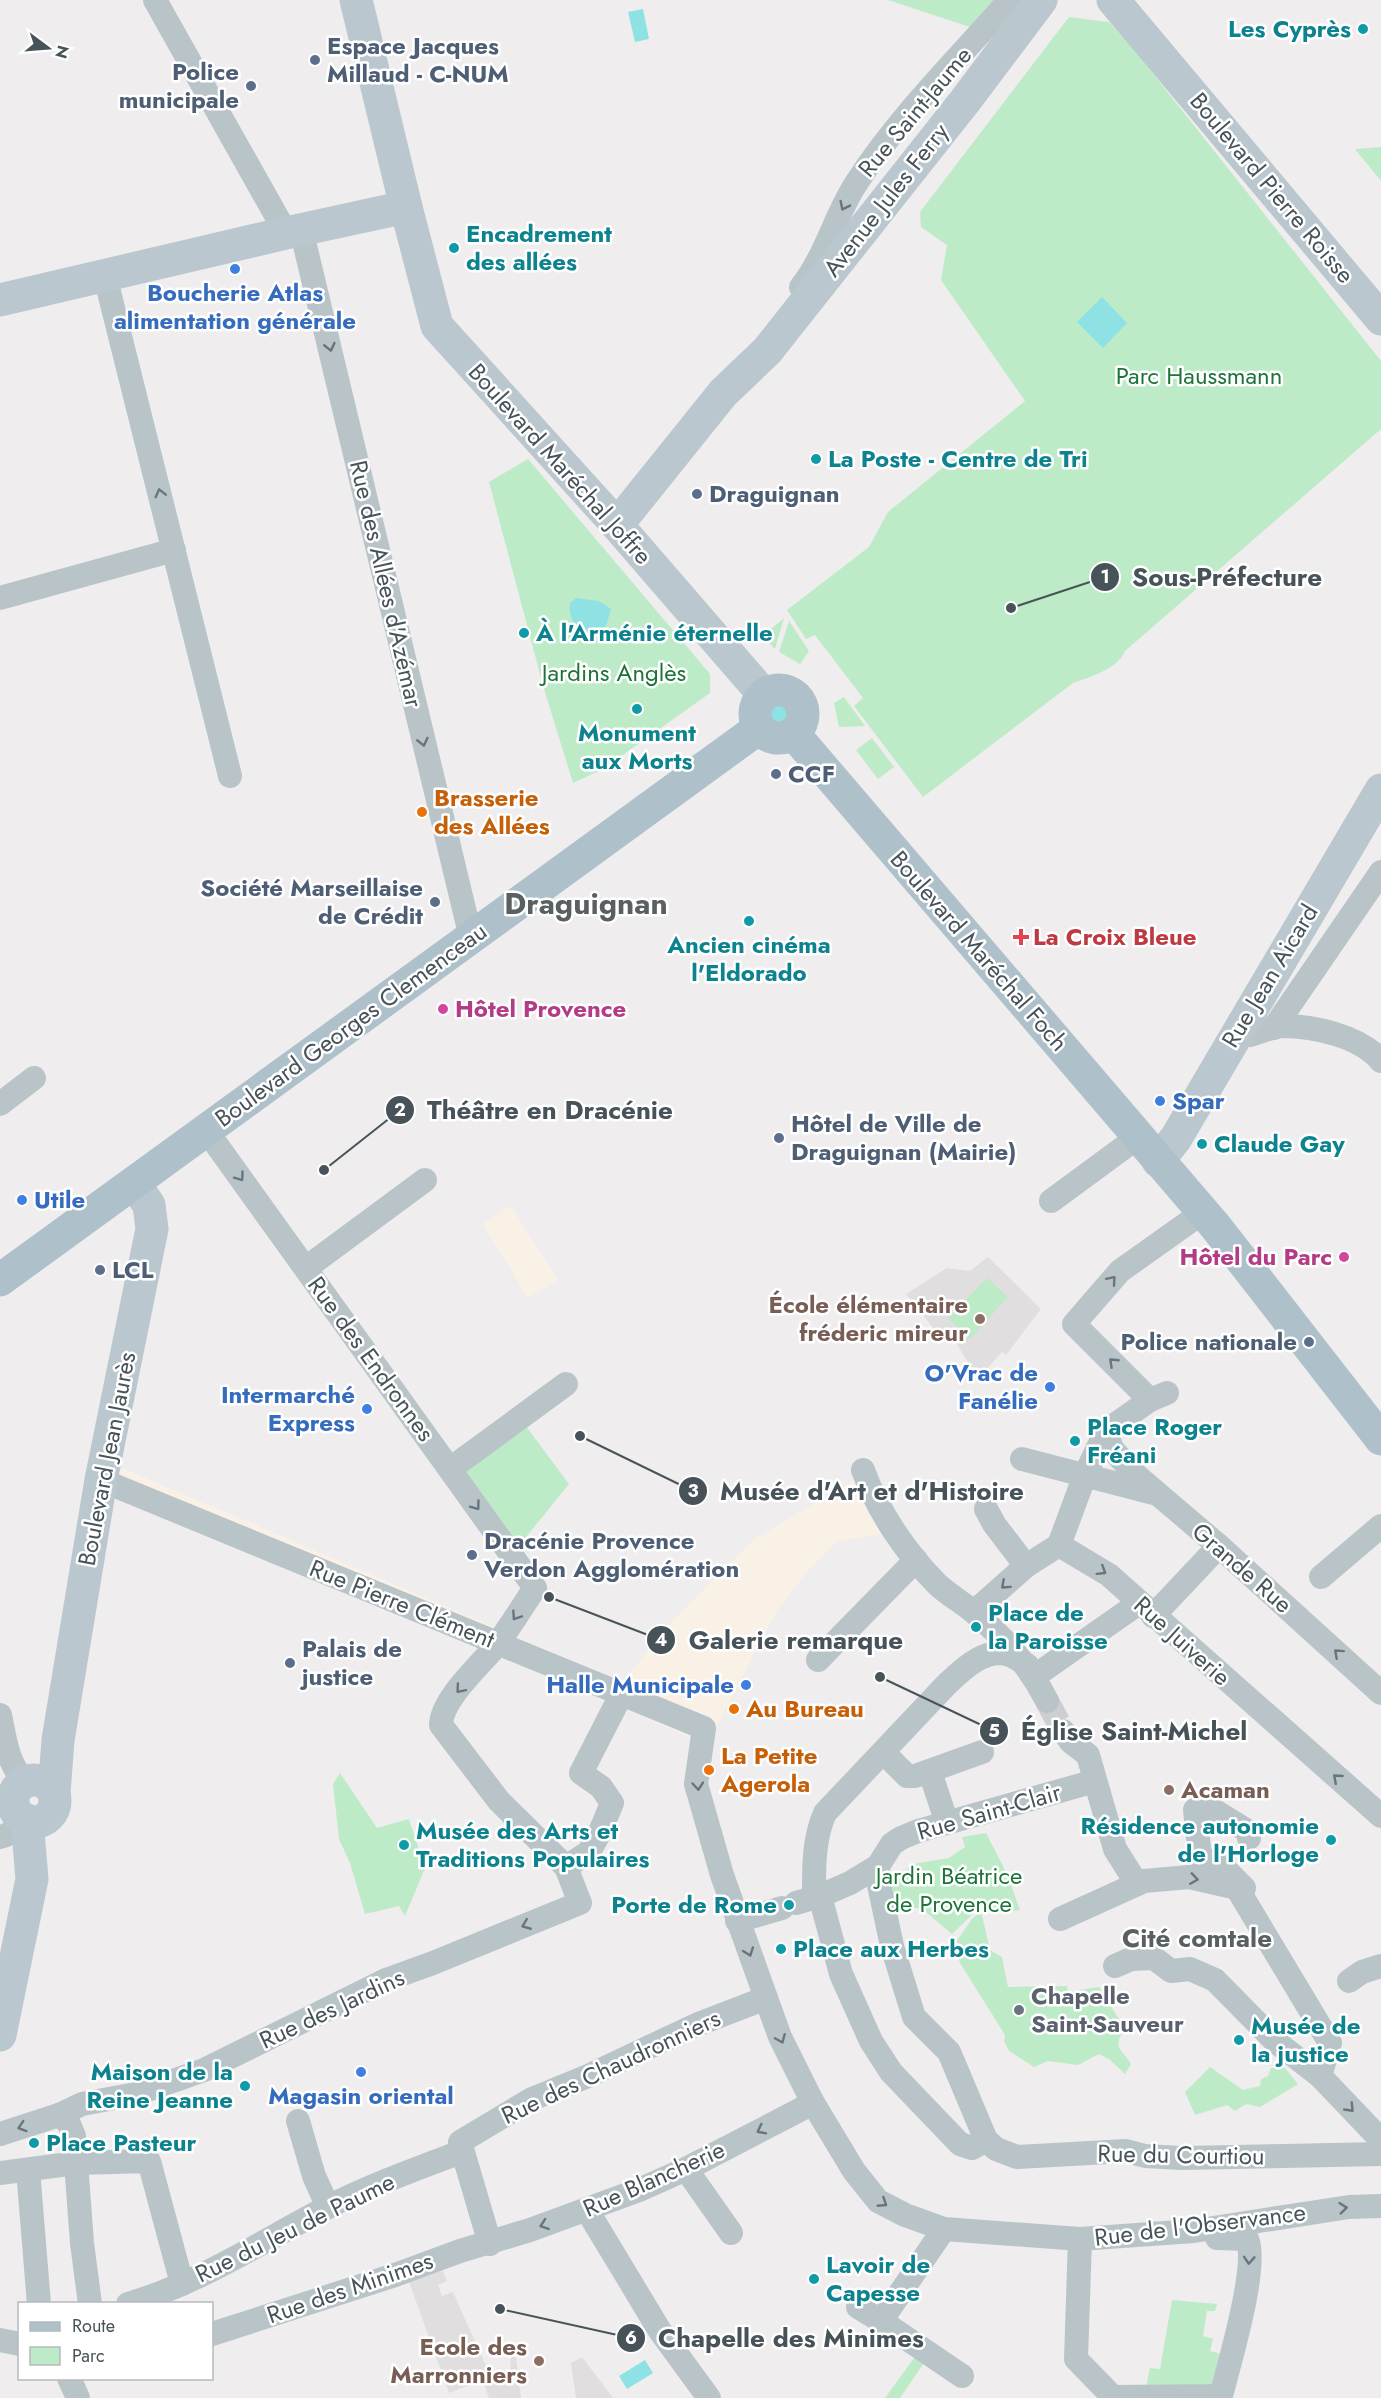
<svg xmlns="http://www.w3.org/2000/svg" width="1381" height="2398" font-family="Jost,sans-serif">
	<rect width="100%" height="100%" fill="#efeded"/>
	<g fill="#faf1e6">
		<path d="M511,1206L558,1280L528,1298L483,1224Z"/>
		<path d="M122,1468L623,1682L669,1624L753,1540L864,1474L896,1531L836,1542L805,1574L776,1612L707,1745L596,1695L112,1494Z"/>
	</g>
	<g fill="#e0dedf">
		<path d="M988,1257L1041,1309L1006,1355L1002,1352L983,1373L971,1367L949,1331L934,1329L906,1294L947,1268L970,1271Z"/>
		<path d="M443,2271L447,2281L438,2285L442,2296L453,2292L491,2377L449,2393L408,2279Z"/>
		<path d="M511,2357H516L521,2398H489L484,2383L494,2378V2373L510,2370Z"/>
		<path d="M582,2357L598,2378L613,2398H576L571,2363Z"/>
	</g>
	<g fill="#beebc7">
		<path d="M888,0H1000L973,28Z"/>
		<path d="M1069,17L1109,22L1131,46L1381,361V429L1125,651C1118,669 1090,677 1073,683L923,797L854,706L863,698L815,635L806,639L787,610L869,547L888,512L1025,401L941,280L947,245L921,227L920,212Z"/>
		<path d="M1381,147V181L1355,149Z"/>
		<path d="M528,459L710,674V693L603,769L573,783L544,689L489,482Z"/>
		<path d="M784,618L775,649L763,636Z"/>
		<path d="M789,621L809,651L800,664L779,652Z"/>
		<path d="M844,697L865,726L839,727L834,703Z"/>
		<path d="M872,738L894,767L878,779L856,750Z"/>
		<path d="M987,1278L1008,1297L970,1339L948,1318Z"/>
		<path d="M525,1425L569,1484L514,1552L458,1475Z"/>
		<path d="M340,1773L377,1828L409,1819L425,1868L405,1916L399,1906L365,1914L350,1863L339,1839L333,1784Z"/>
		<path d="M986,1833L1007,1874L1020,1910L1012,1911L981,1906L952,1934L921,1908H912L892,1915L884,1889L913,1864L949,1858L965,1847L962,1837Z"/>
		<path d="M981,1911L990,1950L1002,1957L1008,1987L1067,1986L1068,1992L1099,1987L1125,2029C1111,2048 1122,2049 1131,2064L1125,2074L1109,2059L1099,2054L1078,2065L1048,2061L1034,2067L1009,2051L1004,2041L1005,2035L960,1963L954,1945L972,1919Z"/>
		<path d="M1210,2067L1243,2090L1260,2086L1261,2079L1268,2076L1271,2068H1285L1298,2084L1260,2107L1246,2104L1235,2111L1227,2105L1195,2115L1185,2092Z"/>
		<path d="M1172,2300L1217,2304L1215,2311H1207L1203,2336L1213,2339L1210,2351L1229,2356L1221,2396L1146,2387L1150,2368L1160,2369Z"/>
		<path d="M917,2354L926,2360L900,2398H885Z"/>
	</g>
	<g fill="#8ee2e4">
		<path d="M643,9L649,39L635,42L628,12Z"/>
		<path d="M1102,297L1127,323L1103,348L1077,322Z"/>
		<path d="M576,598L599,601L611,609L606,626L584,640C576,628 568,617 570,603Z"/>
		<circle cx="777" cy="715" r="11"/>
		<path d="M645,2360L653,2373L627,2389L619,2376Z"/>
	</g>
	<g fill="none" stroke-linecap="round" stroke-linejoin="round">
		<path stroke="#cdcecf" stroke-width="24" stroke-dasharray="24 12" stroke-linecap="butt" d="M1047,1701L1063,1731"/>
		<g stroke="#b9c4c9" stroke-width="24">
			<path d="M155,0L286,233"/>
			<path d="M301,229L471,938"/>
			<path d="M105,276L230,776"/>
			<path d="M801,287C826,256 835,215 857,182C899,117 956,61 1007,3L1014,0"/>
			<path d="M0,598L174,550"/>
			<path d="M1274,1028L1381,872"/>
			<path d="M1239,1029L1250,1035C1260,1032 1272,1027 1282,1026C1314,1026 1360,1036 1381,1061"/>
			<path d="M0,1104L34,1078"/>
			<path d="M1051,1201L1138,1137"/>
			<path d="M306,1268L425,1180"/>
			<path d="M1167,1393L1150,1400L1106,1431L1112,1449L1138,1477L1219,1546L1381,1693"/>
			<path d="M1150,1400L1074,1324L1120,1271L1203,1212"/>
			<path d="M1022,1459L1153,1493"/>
			<path d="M450,1469L566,1384"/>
			<path d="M863,1470C878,1512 907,1554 938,1585C949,1595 963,1603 975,1613C1005,1639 1029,1665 1047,1701"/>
			<path d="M101,1480L704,1728L696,1784L722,1875L766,1998L780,2037L813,2103L854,2171L878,2201L905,2215L944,2229L1080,2239L1194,2231L1349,2207L1381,2206"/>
			<path d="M986,1509L994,1524L1026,1566"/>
			<path d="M1059,1545L1109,1575L1381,1816"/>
			<path d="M1321,1577L1381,1526"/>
			<path d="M974,1612L1026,1566L1059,1545L1085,1475L1106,1431"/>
			<path d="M1153,1616L1219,1546"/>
			<path d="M818,1660L916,1560"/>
			<path d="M1035,1676L1139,1603"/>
			<path d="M0,1715C5,1739 7,1763 25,1782"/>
			<path d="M1063,1731L1071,1742L1088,1755L1115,1849L1137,1884"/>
			<path d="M890,1759L907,1776H915L982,1752"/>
			<path d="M930,1772L947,1823"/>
			<path d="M0,1837C11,1835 19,1827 21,1816"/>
			<path d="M878,1866L879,1885L892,1946L914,2017L949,2052L986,2140L996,2149L1017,2157L1126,2151L1145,2156L1181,2158L1381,2154"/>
			<path d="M566,1867L589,1852L600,1832L612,1803L601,1787L581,1773L621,1695"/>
			<path d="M1244,1888L1224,1868L1200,1857L1195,1810L1210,1808L1249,1832V1838"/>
			<path d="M820,1896L841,1974L871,2041L891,2072L960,2144L972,2148L986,2140"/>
			<path d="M814,1898C814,1869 813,1840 825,1813L947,1684C963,1669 985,1647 1010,1655C1016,1657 1022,1662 1027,1665"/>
			<path d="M796,1903L820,1896L850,1883L878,1866L892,1844L901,1838L918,1831L1095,1781"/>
			<path d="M1060,1919L1144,1881L1189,1877L1237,1888L1330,2043L1320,2076"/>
			<path d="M737,1921L782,1908"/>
			<path d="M1115,1966L1131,1959L1154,1958L1171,1971L1190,1969L1215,1980L1276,2042L1320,2076L1381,2140"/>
			<path d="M1349,1981L1362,1972L1381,1966"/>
			<path d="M59,2115L68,2122L74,2136L82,2243L90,2304"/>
			<path d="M298,2121L314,2176L328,2207"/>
			<path d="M0,2134L59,2115L82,2104L136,2094L204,2070L386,1980L433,1963L580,1903L566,1867L499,1801L441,1725C441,1700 480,1665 496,1646C510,1627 522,1607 535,1588L206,1130"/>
			<path d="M686,2169L731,2233"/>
			<path d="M28,2170L39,2304"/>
			<path d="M0,2173L76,2163L149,2161L182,2284"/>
			<path d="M587,2210L660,2331L709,2398"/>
			<path d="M1080,2239L1076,2359L1114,2398"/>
			<path d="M490,2244L460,2142L532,2099L588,2076L696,2025L766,1998"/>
			<path d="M128,2304C199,2283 261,2242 326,2208C369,2186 416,2169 461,2152"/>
			<path d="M858,2307L881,2321L944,2229"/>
			<path d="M881,2321L962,2376"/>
			<path d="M212,2334L395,2275L460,2251L530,2230L639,2190L686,2169L813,2103"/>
			<path d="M0,2340L20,2344"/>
			<path d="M69,2378L78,2398"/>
			<path d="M1114,2397L1221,2396C1229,2364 1259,2265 1247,2239L1217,2238"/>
		</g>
		<g stroke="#bac7ce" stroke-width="33">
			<path d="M356,0L406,207L437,326L617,525L764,695"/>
			<path d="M1113,0L1381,319"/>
			<path d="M0,300L286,233L406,207"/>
			<path d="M617,525L723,393L767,351L965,101L1041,0"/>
			<path d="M1158,1161L1176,1138L1381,790"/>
			<circle cx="34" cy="1801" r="21"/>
			<path d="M54,1793L58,1740L101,1480L152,1229L149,1205L134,1183"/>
			<path d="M0,2035L32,1879L27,1820"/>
		</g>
		<g stroke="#aec1ca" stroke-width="33">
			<circle cx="779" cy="714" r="24"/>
			<path d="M793,733L1216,1227L1381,1439"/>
			<path d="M0,1280L759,728"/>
		</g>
	</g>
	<defs><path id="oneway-chevron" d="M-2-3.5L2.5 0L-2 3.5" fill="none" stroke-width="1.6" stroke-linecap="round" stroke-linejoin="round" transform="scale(1.5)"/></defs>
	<g stroke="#69757b">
		<use href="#oneway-chevron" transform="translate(844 206) rotate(116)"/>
		<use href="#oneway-chevron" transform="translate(330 347) rotate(77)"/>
		<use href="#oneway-chevron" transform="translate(160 493) rotate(-104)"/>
		<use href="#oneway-chevron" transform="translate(423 742) rotate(77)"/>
		<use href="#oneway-chevron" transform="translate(240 1177) rotate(54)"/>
		<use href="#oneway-chevron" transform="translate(1112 1280) rotate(-49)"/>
		<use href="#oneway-chevron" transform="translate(1113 1362) rotate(-137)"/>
		<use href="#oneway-chevron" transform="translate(476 1506) rotate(54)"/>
		<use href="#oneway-chevron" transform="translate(1102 1571) rotate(32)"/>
		<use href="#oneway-chevron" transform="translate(1005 1585) rotate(138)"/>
		<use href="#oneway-chevron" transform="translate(516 1616) rotate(124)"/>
		<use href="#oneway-chevron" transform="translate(1338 1653) rotate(-138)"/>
		<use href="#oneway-chevron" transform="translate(460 1689) rotate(130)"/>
		<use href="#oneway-chevron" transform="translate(1337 1778) rotate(-139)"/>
		<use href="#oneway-chevron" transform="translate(698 1786) rotate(85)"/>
		<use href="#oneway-chevron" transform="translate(1194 1879) rotate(8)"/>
		<use href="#oneway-chevron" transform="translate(526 1925) rotate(158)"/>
		<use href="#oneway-chevron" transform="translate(749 1952) rotate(70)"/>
		<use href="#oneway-chevron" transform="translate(781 2039) rotate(67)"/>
		<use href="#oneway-chevron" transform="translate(1350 2108) rotate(46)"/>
		<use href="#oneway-chevron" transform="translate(22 2127) rotate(162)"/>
		<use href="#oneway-chevron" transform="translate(761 2130) rotate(153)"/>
		<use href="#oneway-chevron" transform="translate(883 2203) rotate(33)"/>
		<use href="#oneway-chevron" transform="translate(1343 2208) rotate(-6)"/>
		<use href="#oneway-chevron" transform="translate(544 2225) rotate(161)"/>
		<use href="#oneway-chevron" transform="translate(1249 2260) rotate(94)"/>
	</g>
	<g fill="#0f9aa8" stroke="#fff" stroke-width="2">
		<circle cx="1363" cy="29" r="6"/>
		<circle cx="454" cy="248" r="6"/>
		<circle cx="816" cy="459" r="6"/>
		<circle cx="524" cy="633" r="6"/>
		<circle cx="637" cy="709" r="6"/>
		<circle cx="749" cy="921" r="6"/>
		<circle cx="1202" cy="1144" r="6"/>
		<circle cx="1075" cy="1441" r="6"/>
		<circle cx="976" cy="1627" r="6"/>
		<circle cx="1331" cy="1840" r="6"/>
		<circle cx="404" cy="1845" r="6"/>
		<circle cx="789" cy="1905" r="6"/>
		<circle cx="781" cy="1949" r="6"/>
		<circle cx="1239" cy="2040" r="6"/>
		<circle cx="245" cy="2086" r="6"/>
		<circle cx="34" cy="2143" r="6"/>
		<circle cx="814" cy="2279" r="6"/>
	</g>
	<g fill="#5c6f8a" stroke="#fff" stroke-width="2">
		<circle cx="315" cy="60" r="6"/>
		<circle cx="251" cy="86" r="6"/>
		<circle cx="697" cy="494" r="6"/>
		<circle cx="776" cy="774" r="6"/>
		<circle cx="435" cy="902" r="6"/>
		<circle cx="779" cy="1138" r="6"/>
		<circle cx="100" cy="1270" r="6"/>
		<circle cx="1309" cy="1342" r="6"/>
		<circle cx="472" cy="1555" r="6"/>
		<circle cx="290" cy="1663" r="6"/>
	</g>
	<g fill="#3f7fe0" stroke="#fff" stroke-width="2">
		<circle cx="235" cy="269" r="6"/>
		<circle cx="1160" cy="1101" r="6"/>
		<circle cx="22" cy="1200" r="6"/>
		<circle cx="1050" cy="1387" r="6"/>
		<circle cx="367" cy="1409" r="6"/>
		<circle cx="746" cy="1685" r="6"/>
		<circle cx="361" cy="2072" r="6"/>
	</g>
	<g fill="#e8710a" stroke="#fff" stroke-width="2">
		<circle cx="422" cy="812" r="6"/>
		<circle cx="734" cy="1709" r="6"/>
		<circle cx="709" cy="1770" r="6"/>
	</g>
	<path fill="#e0444e" stroke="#fff" stroke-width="2" d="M1018 928h6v6h6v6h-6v6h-6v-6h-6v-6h6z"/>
	<g fill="#d1479c" stroke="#fff" stroke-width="2">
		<circle cx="443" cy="1009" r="6"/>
		<circle cx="1344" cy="1257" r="6"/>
	</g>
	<g fill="#8d6e63" stroke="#fff" stroke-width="2">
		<circle cx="980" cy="1319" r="6"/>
		<circle cx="1169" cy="1790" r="6"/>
		<circle cx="539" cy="2361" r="6"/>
	</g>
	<circle fill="#6b7280" stroke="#fff" stroke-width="2" cx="1019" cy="2010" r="6"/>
	<g text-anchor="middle" stroke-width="5" stroke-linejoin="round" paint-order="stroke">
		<g font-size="24" font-weight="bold" fill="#0d838f" stroke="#fff" text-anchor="start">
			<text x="1351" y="37" text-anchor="end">Les Cyprès</text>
			<text x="466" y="242">Encadrement<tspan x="466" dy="28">des allées</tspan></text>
			<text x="828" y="467">La Poste - Centre de Tri</text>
			<text x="536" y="641">À l'Arménie éternelle</text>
			<text x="637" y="741" text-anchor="middle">Monument<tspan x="637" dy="28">aux Morts</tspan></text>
			<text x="749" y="953" text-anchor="middle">Ancien cinéma<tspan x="749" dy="28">l'Eldorado</tspan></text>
			<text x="1214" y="1152">Claude Gay</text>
			<text x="1087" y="1435">Place Roger<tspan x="1087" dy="28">Fréani</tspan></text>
			<text x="988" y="1621">Place de<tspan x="988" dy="28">la Paroisse</tspan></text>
			<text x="1319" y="1834" text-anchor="end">Résidence autonomie<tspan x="1319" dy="28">de l'Horloge</tspan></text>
			<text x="416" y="1839">Musée des Arts et<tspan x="416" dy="28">Traditions Populaires</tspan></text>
			<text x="777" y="1913" text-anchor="end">Porte de Rome</text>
			<text x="793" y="1957">Place aux Herbes</text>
			<text x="1251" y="2034">Musée de<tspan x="1251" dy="28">la justice</tspan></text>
			<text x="233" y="2080" text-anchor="end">Maison de la<tspan x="233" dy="28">Reine Jeanne</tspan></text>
			<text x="46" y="2151">Place Pasteur</text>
			<text x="826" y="2273">Lavoir de<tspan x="826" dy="28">Capesse</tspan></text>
		</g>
		<g font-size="24" font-weight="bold" fill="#4e5e75" stroke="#fff" text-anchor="start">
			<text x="327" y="54">Espace Jacques<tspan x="327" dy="28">Millaud - C-NUM</tspan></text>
			<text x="239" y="80" text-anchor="end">Police<tspan x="239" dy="28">municipale</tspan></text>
			<text x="709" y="502">Draguignan</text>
			<text x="788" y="782">CCF</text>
			<text x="423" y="896" text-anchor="end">Société Marseillaise<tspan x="423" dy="28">de Crédit</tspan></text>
			<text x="791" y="1132">Hôtel de Ville de<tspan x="791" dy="28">Draguignan (Mairie)</tspan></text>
			<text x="112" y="1278">LCL</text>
			<text x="1297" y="1350" text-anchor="end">Police nationale</text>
			<text x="484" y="1549">Dracénie Provence<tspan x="484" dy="28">Verdon Agglomération</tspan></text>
			<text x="302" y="1657">Palais de<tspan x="302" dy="28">justice</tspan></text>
		</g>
		<g font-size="24" fill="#475359" stroke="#fff">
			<text transform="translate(915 112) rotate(-50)" y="8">Rue Saint-Jaume</text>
			<text transform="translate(1272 188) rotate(50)" y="8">Boulevard Pierre Roisse</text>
			<text transform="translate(886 200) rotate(-52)" y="8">Avenue Jules Ferry</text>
			<text transform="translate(560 464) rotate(48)" y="8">Boulevard Maréchal Joffre</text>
			<text transform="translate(386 584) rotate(77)" y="8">Rue des Allées d'Azémar</text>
			<text transform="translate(979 951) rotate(49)" y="8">Boulevard Maréchal Foch</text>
			<text transform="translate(1270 976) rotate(-59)" y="8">Rue Jean Aicard</text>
			<text transform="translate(351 1025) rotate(-36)" y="8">Boulevard Georges Clemenceau</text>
			<text transform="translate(371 1359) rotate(54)" y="8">Rue des Endronnes</text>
			<text transform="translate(107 1459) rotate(-79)" y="8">Boulevard Jean Jaurès</text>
			<text transform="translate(1242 1568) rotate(41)" y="8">Grande Rue</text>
			<text transform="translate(402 1604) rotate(22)" y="8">Rue Pierre Clément</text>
			<text transform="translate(1182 1641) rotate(42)" y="8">Rue Juiverie</text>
			<text transform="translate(989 1812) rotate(-16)" y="8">Rue Saint-Clair</text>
			<text transform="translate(332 2009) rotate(-25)" y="8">Rue des Jardins</text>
			<text transform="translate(611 2067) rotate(-25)" y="8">Rue des Chaudronniers</text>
			<text transform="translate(1181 2155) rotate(1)" y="8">Rue du Courtiou</text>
			<text transform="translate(654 2179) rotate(-24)" y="8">Rue Blancherie</text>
			<text transform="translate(1200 2225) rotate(-7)" y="8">Rue de l'Observance</text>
			<text transform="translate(295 2228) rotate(-26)" y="8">Rue du Jeu de Paume</text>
			<text transform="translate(350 2288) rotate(-19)" y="8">Rue des Minimes</text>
		</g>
		<g font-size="24" font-weight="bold" fill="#366cbe" stroke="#fff" text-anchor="end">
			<text x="235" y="301" text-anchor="middle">Boucherie Atlas<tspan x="235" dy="28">alimentation générale</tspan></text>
			<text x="1172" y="1109" text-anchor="start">Spar</text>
			<text x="34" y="1208" text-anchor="start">Utile</text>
			<text x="1038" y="1381">O'Vrac de<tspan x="1038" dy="28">Fanélie</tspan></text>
			<text x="355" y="1403">Intermarché<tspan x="355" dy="28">Express</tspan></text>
			<text x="734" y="1693">Halle Municipale</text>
			<text x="361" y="2104" text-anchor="middle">Magasin oriental</text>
		</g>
		<g font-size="24" fill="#1d7439" stroke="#fff">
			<text x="1199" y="384">Parc Haussmann</text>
			<text x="614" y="681">Jardins Anglès</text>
			<text x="949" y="1884">Jardin Béatrice<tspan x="949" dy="28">de Provence</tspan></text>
		</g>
		<g font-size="24" font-weight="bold" fill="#c56008" stroke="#fff" text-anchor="start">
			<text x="434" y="806">Brasserie<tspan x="434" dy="28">des Allées</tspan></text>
			<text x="746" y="1717">Au Bureau</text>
			<text x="721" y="1764">La Petite<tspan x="721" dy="28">Agerola</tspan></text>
		</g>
		<g font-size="24" font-weight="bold" fill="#be3a42" stroke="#fff" text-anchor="start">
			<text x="1033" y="945">La Croix Bleue</text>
		</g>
		<g font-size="24" font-weight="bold" fill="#b23c85" stroke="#fff" text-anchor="start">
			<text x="455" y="1017">Hôtel Provence</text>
			<text x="1332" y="1265" text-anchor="end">Hôtel du Parc</text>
		</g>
		<g font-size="24" font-weight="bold" fill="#785e54" stroke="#fff" text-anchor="end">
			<text x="968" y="1313">École élémentaire<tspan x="968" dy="28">fréderic mireur</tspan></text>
			<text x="1181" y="1798" text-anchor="start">Acaman</text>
			<text x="527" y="2355">Ecole des<tspan x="527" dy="28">Marronniers</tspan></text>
		</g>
		<g font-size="24" font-weight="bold" fill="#5b616d" stroke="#fff" text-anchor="start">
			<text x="1031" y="2004">Chapelle<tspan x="1031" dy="28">Saint-Sauveur</tspan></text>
		</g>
		<g font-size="26" font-weight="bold" fill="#5a5f61" stroke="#fff">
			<text x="1197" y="1947">Cité comtale</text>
		</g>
		<g font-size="30" font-weight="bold" fill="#5a5f61" stroke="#fff">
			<text x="586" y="914">Draguignan</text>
		</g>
	</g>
	<path fill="none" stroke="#475359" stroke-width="2" d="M1011 608L1105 577M324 1170L400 1110M580 1436L693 1491M549 1597L661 1640M880 1677L994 1731M500 2309L631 2338"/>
	<g fill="#475359" stroke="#fff" stroke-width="2">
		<circle cx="1011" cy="608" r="6"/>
		<circle cx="324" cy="1170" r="6"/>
		<circle cx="580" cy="1436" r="6"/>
		<circle cx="549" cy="1597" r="6"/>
		<circle cx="880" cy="1677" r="6"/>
		<circle cx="500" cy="2309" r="6"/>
		<circle cx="1105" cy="577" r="15"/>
		<circle cx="400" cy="1110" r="15"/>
		<circle cx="693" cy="1491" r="15"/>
		<circle cx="661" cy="1640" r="15"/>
		<circle cx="994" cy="1731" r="15"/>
		<circle cx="631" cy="2338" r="15"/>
	</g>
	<g font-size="18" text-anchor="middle" font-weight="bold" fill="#fff">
		<text x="1105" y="583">1</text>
		<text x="400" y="1116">2</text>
		<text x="693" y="1497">3</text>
		<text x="661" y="1646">4</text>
		<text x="994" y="1737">5</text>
		<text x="631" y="2344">6</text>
	</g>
	<g font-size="26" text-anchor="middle" font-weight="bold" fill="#475359" stroke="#fff" stroke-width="5" stroke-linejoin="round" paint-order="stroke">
		<text x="1227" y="586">Sous-Préfecture</text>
		<text x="550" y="1119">Théâtre en Dracénie</text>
		<text x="872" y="1500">Musée d'Art et d'Histoire</text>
		<text x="796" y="1649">Galerie remarque</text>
		<text x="1134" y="1740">Église Saint-Michel</text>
		<text x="791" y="2347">Chapelle des Minimes</text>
	</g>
	<rect x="18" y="2302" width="195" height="78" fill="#ffffff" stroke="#b5babd" stroke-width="1.5"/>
	<rect x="30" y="2322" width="30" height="9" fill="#aec1ca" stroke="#b5babd" stroke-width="1.5"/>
	<text x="72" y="2332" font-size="18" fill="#475359">Route</text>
	<rect x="30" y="2347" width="30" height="18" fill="#beebc7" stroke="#b5babd" stroke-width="1.5"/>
	<text x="72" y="2362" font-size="18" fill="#475359">Parc</text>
	<g transform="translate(48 48) rotate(106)" stroke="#ffffff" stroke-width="4.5" paint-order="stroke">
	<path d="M0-4.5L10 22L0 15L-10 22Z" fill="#475359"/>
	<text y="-9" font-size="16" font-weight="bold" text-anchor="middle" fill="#475359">N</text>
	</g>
</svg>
